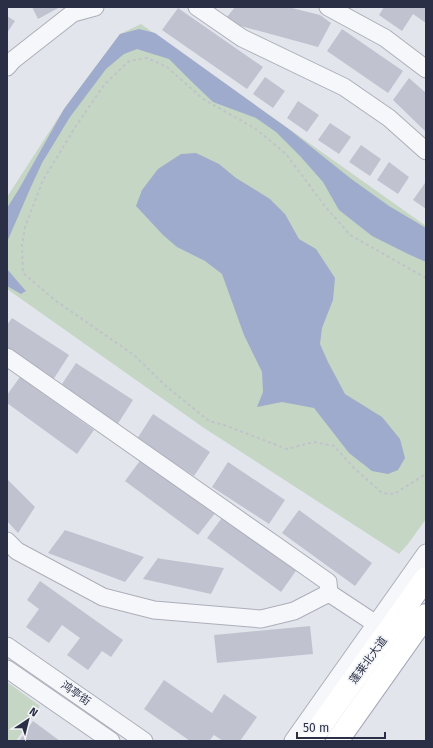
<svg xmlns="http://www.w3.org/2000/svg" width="433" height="748" font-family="'Fira Sans','Noto Sans SC',sans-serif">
	<rect width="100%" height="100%" fill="#e3e5ec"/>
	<g fill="#c5d6c4">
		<path d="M141,24L426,226V519L408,544L399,554L204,428L7,289V197L64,109L120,34Z"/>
		<path d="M7,682L40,706L16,741H7Z"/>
	</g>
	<g fill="#9eabcc">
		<path d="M139,29L155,33L290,130L350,178L389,206L426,228V262L408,254L372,236L339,210L323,182L300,156L276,132L256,118L213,102L191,81L169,59L137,49L124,54L106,69L70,117L42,163L30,189L7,242V208L19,189L64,109L120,34Z"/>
		<path d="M196,153L219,164L236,178L270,199L285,214L299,239L316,249L335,278L333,300L322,328L320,344L328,362L345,394L382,417L400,439L405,458L398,470L388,474L372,471L349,453L314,408L282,402L257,407L263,392L262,372L244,335L222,274L205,261L177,247L163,235L136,206L142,190L158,169L181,154Z"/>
		<path d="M7,269L25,290L26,291L21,294L7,286Z"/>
	</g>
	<g fill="#c0c3cf">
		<path d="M32,7H60L38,19Z"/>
		<path d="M235,7H288L320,15L331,23L318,47L237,25L227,17Z"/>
		<path d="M384,7H426V23L413,14L402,31L379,15Z"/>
		<path d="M178,8L263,67L247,89L162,30Z"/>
		<path d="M7,16L15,21L7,33Z"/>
		<path d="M342,29L403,71L388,93L327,51Z"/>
		<path d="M265,77L285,91L273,108L253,94Z"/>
		<path d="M409,78L426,93V132L393,100Z"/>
		<path d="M298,101L319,115L307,132L287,118Z"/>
		<path d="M330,123L351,137L339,154L318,140Z"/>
		<path d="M361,145L381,159L370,176L349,162Z"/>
		<path d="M389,162L409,177L398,194L377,180Z"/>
		<path d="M425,183L426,184V209L413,200Z"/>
		<path d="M12,318L69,355L53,380L7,349V325Z"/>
		<path d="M76,363L133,400L117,425L60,387Z"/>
		<path d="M20,377L94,430L77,454L7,403V395Z"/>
		<path d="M153,414L210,452L194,476L137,439Z"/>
		<path d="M142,458L216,512L198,535L125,481Z"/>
		<path d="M228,462L285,500L269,524L212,487Z"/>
		<path d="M7,479L35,507L18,533L7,521Z"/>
		<path d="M299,510L372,563L355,586L282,533Z"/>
		<path d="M224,515L298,568L281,592L207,538Z"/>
		<path d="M65,530L144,557L125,582L48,553Z"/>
		<path d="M158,558L162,559L224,568L211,594L143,579Z"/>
		<path d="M40,581L123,640L111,657L102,651L88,670L67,655L80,638L62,625L49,643L26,627L39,609L27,600Z"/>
		<path d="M310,626L313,654L217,663L214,635Z"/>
		<path d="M164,680L212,713L224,694L257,717L240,741H223L214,735L209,741H190L144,709Z"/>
		<path d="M33,721L60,741H19Z"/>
	</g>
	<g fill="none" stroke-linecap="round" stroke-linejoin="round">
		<g stroke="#acaeba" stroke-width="19">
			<g id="minor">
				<path d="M197,7L242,38L344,87L389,118L426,151"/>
				<path d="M328,7L385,38L426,69"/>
				<path d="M7,67L13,60L73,13L95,7"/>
				<path d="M7,357L328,582L329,593"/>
				<path d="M7,541L17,551L103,597L154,610L261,619L294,611L329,593L376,624"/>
				<path d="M7,646L144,741"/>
				<path d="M7,669L111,741"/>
				<path d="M293,741L426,553"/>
			</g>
		</g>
		<g stroke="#a2a6b8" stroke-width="24">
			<g id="major">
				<path d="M310,741L426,578"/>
				<path d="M337,741L426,615"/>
			</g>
		</g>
		<path stroke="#c1c3cb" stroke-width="2" stroke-dasharray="3 3" stroke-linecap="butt" d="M426,278L350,235L324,205L286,154L256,129L203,99L167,67L147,58L129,61L104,85L76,126L43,180L25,227L22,245L23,273L56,301L134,355L167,387L209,421L224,425L287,449L314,442L334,446L354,468L382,493L394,494L426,474"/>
		<use href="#minor" stroke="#f6f7fa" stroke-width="17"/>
		<use href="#major" stroke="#fff" stroke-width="22"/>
	</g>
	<g text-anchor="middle" stroke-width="3.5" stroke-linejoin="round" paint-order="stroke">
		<g font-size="11" fill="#2a2f45" stroke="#f3f5f9">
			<text transform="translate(368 660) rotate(-54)" y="4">蓬莱北大道</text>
			<text transform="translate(76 693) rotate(35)" y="4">鸿亭街</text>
		</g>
	</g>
	<rect width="433" height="748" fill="none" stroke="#2a2f45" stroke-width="16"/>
	<g transform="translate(28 720) rotate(35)" stroke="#f3f5f9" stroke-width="3" paint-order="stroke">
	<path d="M0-3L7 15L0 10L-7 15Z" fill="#2a2f45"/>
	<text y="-6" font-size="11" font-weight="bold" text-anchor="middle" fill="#2a2f45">N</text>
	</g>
	<path d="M297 732v6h88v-6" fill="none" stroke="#2a2f45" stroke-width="2"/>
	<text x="303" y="732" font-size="12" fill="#2a2f45" stroke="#f3f5f9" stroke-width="3" paint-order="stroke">50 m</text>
</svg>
